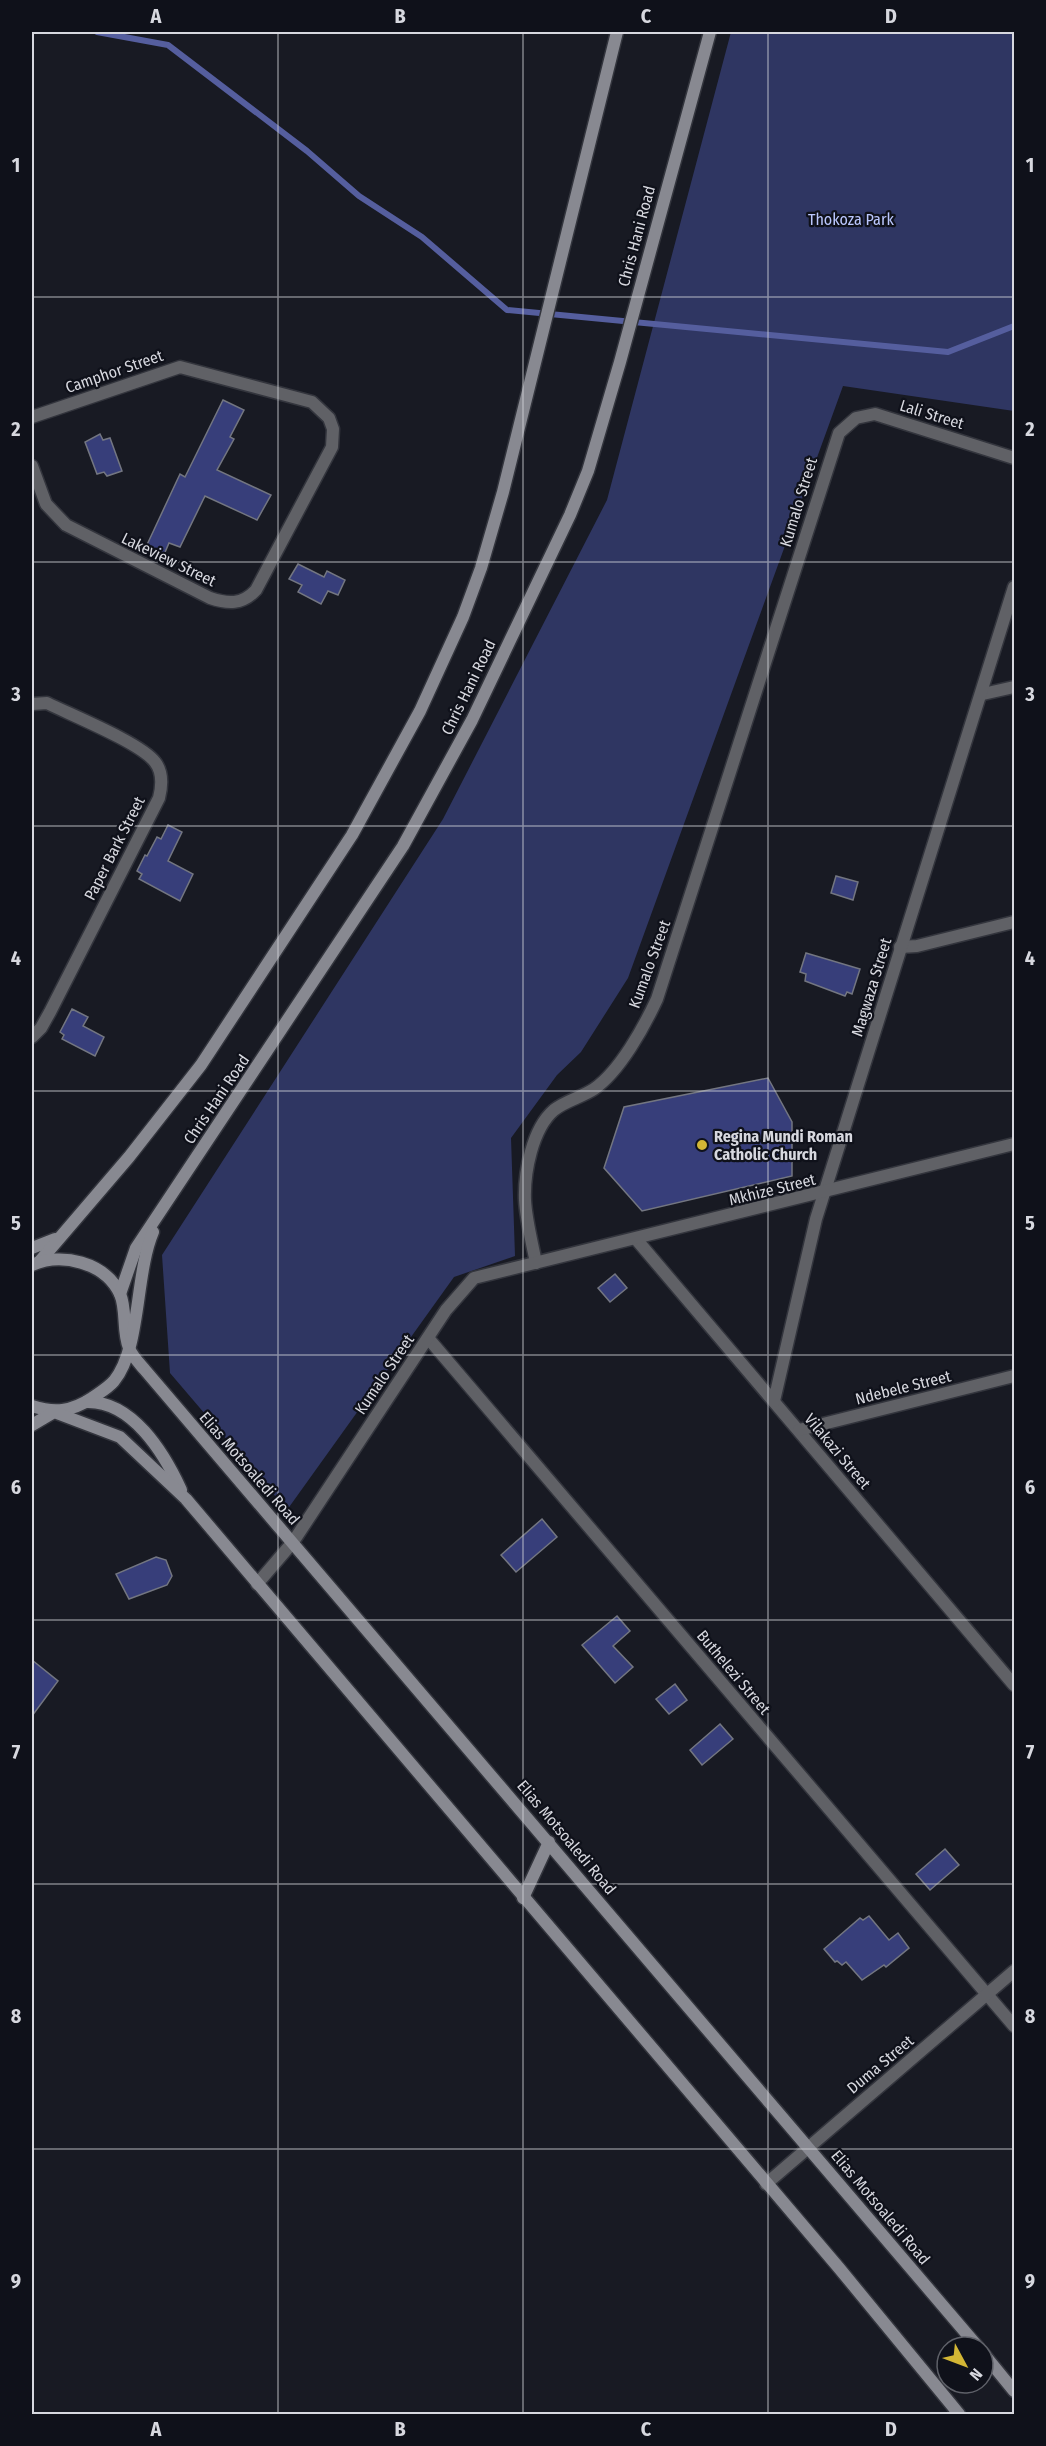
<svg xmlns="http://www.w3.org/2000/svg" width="1046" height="2446" font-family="'Fira Sans Condensed',sans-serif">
	<rect width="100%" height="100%" fill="#181a23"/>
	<path fill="#2f3662" d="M731,32H1014V411L843,386L628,978L581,1052L557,1075L511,1138L515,1256L454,1277L287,1510L170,1373L162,1255L443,819L607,500Z"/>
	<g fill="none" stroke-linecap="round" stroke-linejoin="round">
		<path stroke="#555e9e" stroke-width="6" d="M97,32L168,45L307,151L359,196L422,237L507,310L948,352L1014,326"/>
	</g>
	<g fill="#373e7a" stroke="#737681" stroke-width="1.5">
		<path d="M223,400L244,410L230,437L234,439L217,470L271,495L257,520L205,496L180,547L169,543L163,557L145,549L180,474L185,477Z"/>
		<path d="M100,434L103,440L110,438L122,471L107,476L104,472L97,474L85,442Z"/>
		<path d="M298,564L324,577L327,571L345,580L338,595L328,591L321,604L298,592L302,585L289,579Z"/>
		<path d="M168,825L182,832L168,861L193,874L180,901L139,879L142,874L137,871L145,855L147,856L157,837L161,839Z"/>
		<path d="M836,876L858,882L853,900L831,893Z"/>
		<path d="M806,953L860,969L852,994L847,992L845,996L805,981L806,974L800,972Z"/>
		<path d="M72,1009L88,1017L83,1026L104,1037L95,1056L62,1039L64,1035L60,1032Z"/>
		<path d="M768,1078L792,1122V1176L642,1211L604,1168L624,1107Z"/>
		<path d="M615,1274L627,1288L610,1302L598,1288Z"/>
		<path d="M542,1519L557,1537L516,1572L501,1555Z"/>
		<path d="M156,1557L166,1560L172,1576L167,1585L129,1599L116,1574Z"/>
		<path d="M617,1616L630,1631L613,1646L633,1667L615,1683L582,1645Z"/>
		<path d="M32,1660L58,1681L32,1716Z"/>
		<path d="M675,1684L687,1700L669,1714L656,1699Z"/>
		<path d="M720,1724L733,1739L702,1765L690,1750Z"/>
		<path d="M945,1849L959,1865L930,1890L916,1874Z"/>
		<path d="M869,1916L889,1940L898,1933L909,1948L886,1967L884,1965L862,1980L846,1962L842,1965L837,1961L835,1962L824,1949L860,1918L863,1920Z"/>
	</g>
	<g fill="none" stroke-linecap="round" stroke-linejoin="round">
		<g stroke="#33353d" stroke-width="15">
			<g id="street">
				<path d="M32,417L180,367L312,402L329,418L333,429L332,447L256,590C242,605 228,604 210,598L66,525L46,504L32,466"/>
				<path d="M983,694L1014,687"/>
				<path d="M32,704L47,703C71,715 141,743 155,762C163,772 162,786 159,798L50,1012L41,1028L32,1037"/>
				<path d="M900,947L917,946L1014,922"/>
				<path d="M636,1239L1014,1685"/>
				<path d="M536,1263C532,1242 526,1220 525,1200C524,1173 532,1129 554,1110C565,1101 582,1097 594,1089C620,1071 644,1027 657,999L839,433L856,418L875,414L1014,458"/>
				<path d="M428,1338L1014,2026"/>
				<path d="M774,1401L816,1219L1014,587"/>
				<path d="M799,1430L1014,1376"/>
				<path d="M257,1584L293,1542L446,1310L474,1278L1014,1144"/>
				<path d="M766,2184L1014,1971"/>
			</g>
		</g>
		<g stroke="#33353d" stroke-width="15">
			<g id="secondary">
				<path d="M32,1248L55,1239"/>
				<path d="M40,1261L129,1157L201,1065L352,835L420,711L463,617L481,568L503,492L617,32"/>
				<path d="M32,1265C61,1252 105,1262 120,1294C127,1310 122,1331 129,1348C132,1356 140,1364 145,1370L978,2347"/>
				<path d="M120,1294L136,1248L403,846L472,720L570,515L588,471L620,362L710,32"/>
				<path d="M86,1402C132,1400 164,1453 181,1490"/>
				<path d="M32,1406C54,1413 71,1412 92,1398C99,1393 108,1388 114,1381C141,1348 135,1274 153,1232"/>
				<path d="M32,1425L54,1412L120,1437L186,1499L839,2268L959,2414"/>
				<path d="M523,1898L549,1842"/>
				<path d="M983,2353L1014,2391"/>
			</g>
		</g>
		<use href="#street" stroke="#606166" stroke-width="12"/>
		<use href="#secondary" stroke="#888991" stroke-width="12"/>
	</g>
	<path fill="none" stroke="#d7d8df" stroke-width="1.5" stroke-opacity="0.55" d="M278,32V2414M523,32V2414M768,32V2414M32,297H1014M32,562H1014M32,826H1014M32,1091H1014M32,1355H1014M32,1620H1014M32,1884H1014M32,2149H1014"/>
	<circle fill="#d3b635" stroke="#0f111a" stroke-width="2" cx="702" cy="1145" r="6"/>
	<g text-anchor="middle" stroke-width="4.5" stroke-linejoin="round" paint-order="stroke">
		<g font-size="16" fill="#bbc7fe" stroke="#0f111a">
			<text x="851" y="225">Thokoza Park</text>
		</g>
		<g font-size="16" fill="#d7d8df" stroke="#0f111a">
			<text transform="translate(636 236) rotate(-75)" y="6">Chris Hani Road</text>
			<text transform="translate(114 371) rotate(-19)" y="6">Camphor Street</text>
			<text transform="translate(932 414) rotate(17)" y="6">Lali Street</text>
			<text transform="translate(798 502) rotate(-73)" y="6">Kumalo Street</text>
			<text transform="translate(169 559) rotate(26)" y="6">Lakeview Street</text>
			<text transform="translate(468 687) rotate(-64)" y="6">Chris Hani Road</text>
			<text transform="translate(114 848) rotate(-63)" y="6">Paper Bark Street</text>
			<text transform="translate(649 964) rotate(-70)" y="6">Kumalo Street</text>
			<text transform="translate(871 987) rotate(-73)" y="6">Magwaza Street</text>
			<text transform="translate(216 1099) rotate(-56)" y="6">Chris Hani Road</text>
			<text transform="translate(772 1189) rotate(-14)" y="6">Mkhize Street</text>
			<text transform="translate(384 1374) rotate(-56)" y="6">Kumalo Street</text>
			<text transform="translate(903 1387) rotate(-14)" y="6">Ndebele Street</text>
			<text transform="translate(838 1451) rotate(50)" y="6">Vilakazi Street</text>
			<text transform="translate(250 1468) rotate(49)" y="6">Elias Motsoaledi Road</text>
			<text transform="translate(734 1672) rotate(50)" y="6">Buthelezi Street</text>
			<text transform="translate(567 1837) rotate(50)" y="6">Elias Motsoaledi Road</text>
			<text transform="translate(880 2064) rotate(-40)" y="6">Duma Street</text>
			<text transform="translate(881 2207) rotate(50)" y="6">Elias Motsoaledi Road</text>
		</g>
		<g font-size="16" font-weight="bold" fill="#d7d8df" stroke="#0f111a" text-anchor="start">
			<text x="714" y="1142">Regina Mundi Roman<tspan x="714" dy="18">Catholic Church</tspan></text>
		</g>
	</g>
	<rect width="1046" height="2446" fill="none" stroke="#0f111a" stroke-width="66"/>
	<g transform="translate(965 2365) rotate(131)"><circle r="28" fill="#0f111a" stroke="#5f6169" stroke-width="1.5"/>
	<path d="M0-4.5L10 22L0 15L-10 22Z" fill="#d3b635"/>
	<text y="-9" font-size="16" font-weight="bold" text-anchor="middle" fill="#d7d8df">N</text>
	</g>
	<rect x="33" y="33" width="980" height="2380" fill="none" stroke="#d7d8df" stroke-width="2"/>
	<g font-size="20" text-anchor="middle" font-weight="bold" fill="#d7d8df">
		<text x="156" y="23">A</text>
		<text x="400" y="23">B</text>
		<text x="646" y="23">C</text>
		<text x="891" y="23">D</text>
		<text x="16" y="172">1</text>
		<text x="1030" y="172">1</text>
		<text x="16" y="436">2</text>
		<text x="1030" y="436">2</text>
		<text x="16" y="701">3</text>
		<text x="1030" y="701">3</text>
		<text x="16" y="965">4</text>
		<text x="1030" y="965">4</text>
		<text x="16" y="1230">5</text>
		<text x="1030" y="1230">5</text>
		<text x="16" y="1494">6</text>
		<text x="1030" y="1494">6</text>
		<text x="16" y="1759">7</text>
		<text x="1030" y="1759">7</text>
		<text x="16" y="2023">8</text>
		<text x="1030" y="2023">8</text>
		<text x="16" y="2288">9</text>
		<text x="1030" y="2288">9</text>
		<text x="156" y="2436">A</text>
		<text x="400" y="2436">B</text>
		<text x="646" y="2436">C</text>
		<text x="891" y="2436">D</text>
	</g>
</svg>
